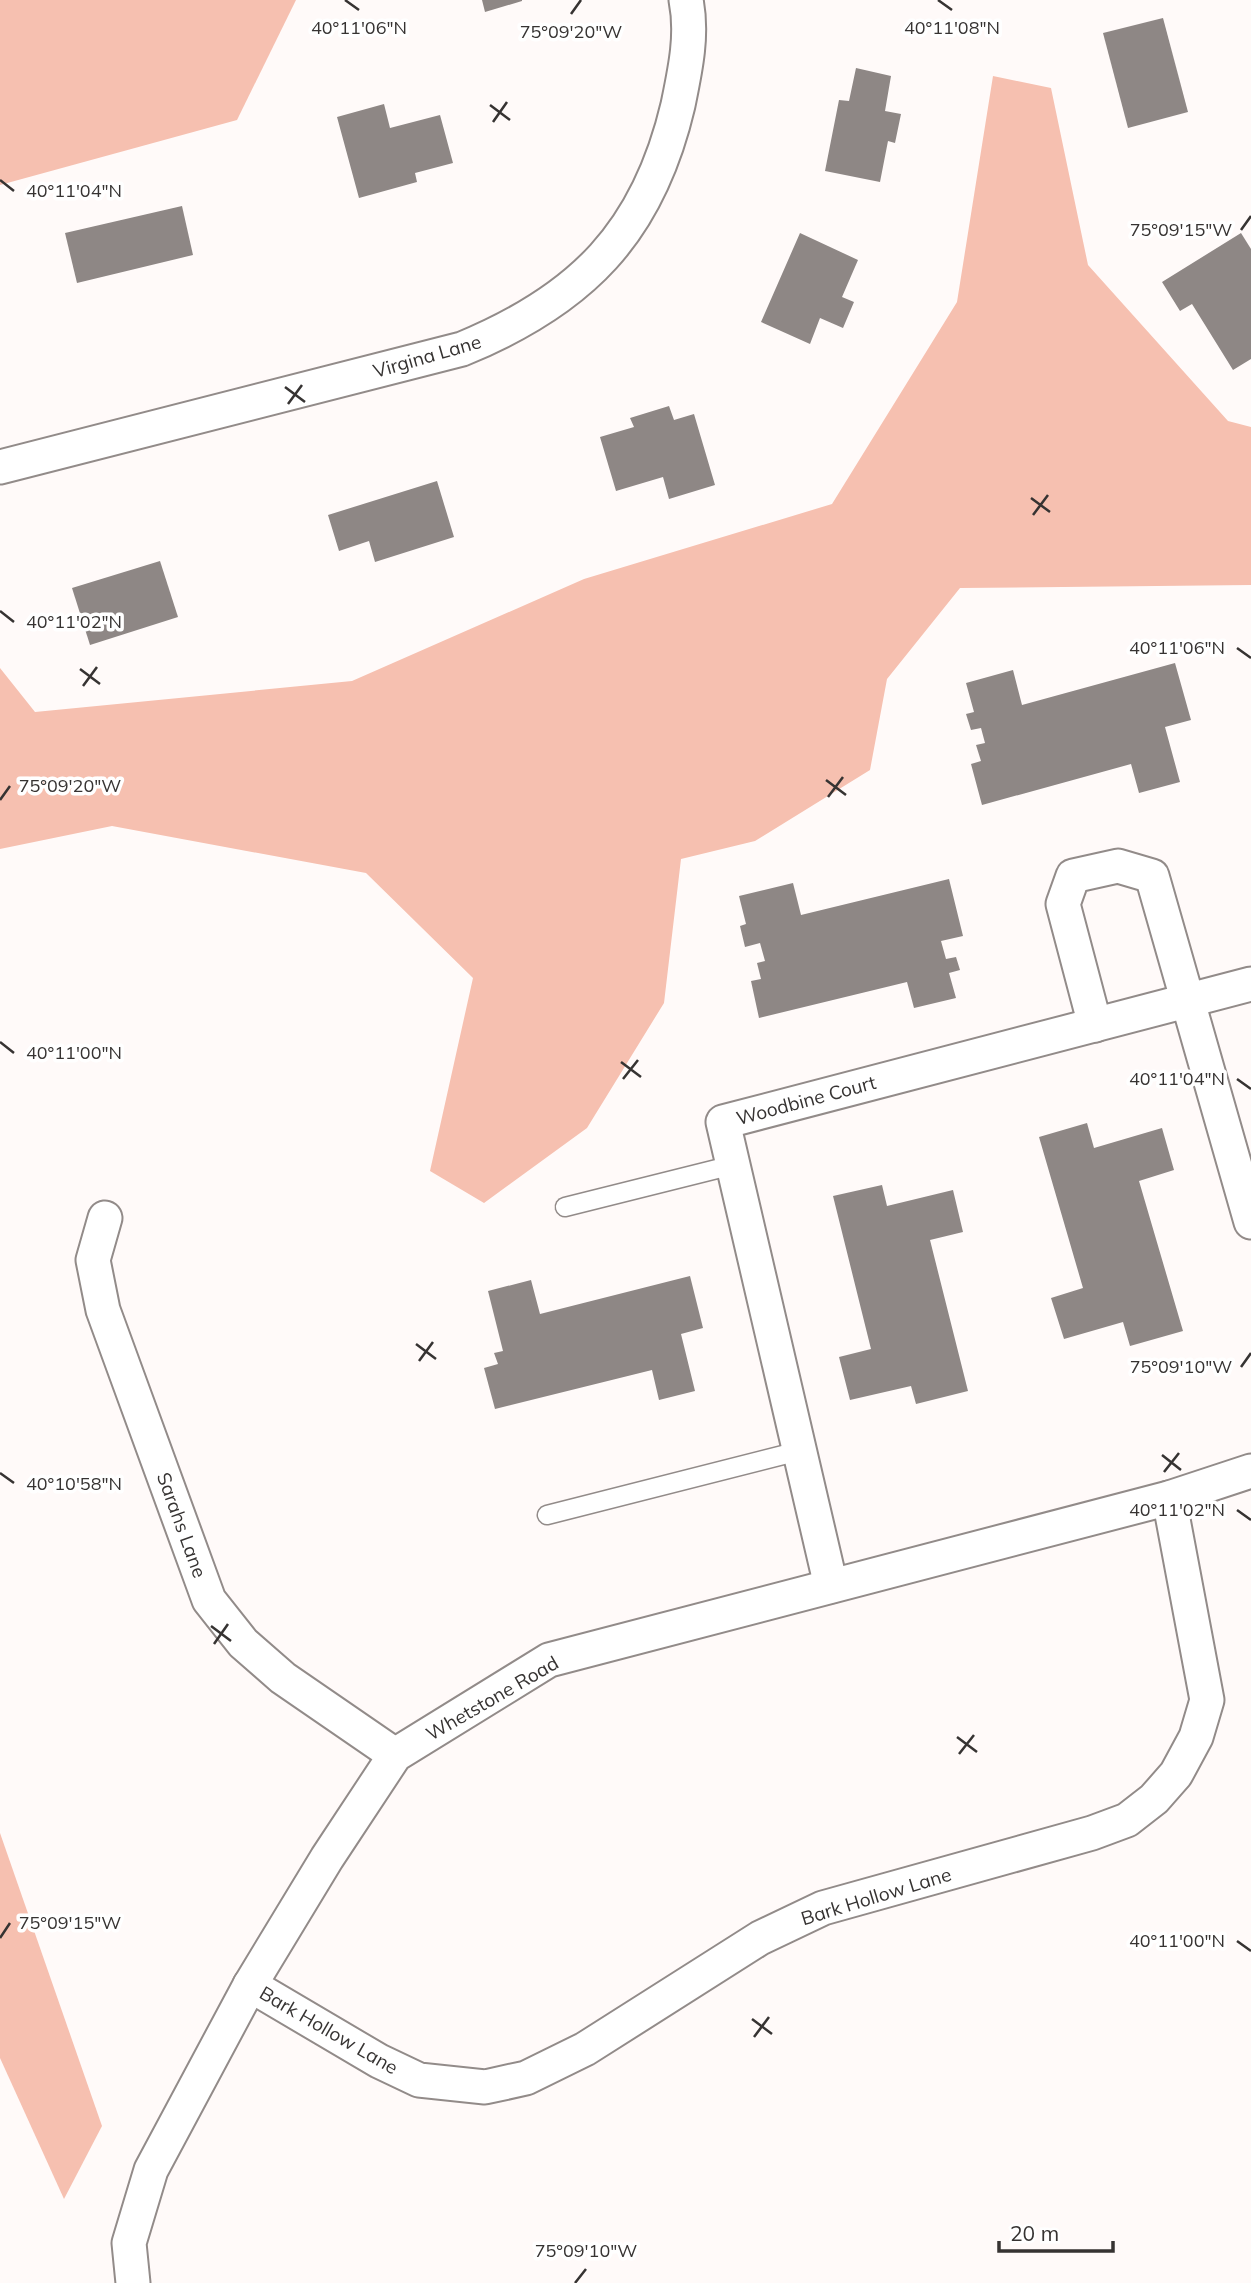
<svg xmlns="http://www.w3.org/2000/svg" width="1251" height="2283" font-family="Mulish,sans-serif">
	<rect width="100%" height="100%" fill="#fffaf9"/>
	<g fill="#f6c0b0">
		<path d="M0,0H296L237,120L0,185Z"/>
		<path d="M993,76L1051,88L1088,265L1228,421L1251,427V585L960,588L887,679L870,770L755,841L681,859L664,1003L587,1128L484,1203L430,1171L473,978L366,873L112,826L0,849V668L35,712L352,681L584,579L832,504L957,302Z"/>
		<path d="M0,1833L102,2126L64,2199L0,2058Z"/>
	</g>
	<g fill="#8e8785">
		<path d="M482,0H522V1L485,12Z"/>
		<path d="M1163,18L1188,112L1128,128L1103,33Z"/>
		<path d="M856,68L891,76L885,111L901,114L895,143L888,141L880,182L825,171L839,100L849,101Z"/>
		<path d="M384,104L390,128L440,115L453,163L415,173L417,182L359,198L337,117Z"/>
		<path d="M182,206L193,255L77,283L65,233Z"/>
		<path d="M800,233L858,260L842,297L854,302L843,328L820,318L810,344L761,322Z"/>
		<path d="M1241,233L1251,249V359L1233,370L1192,304L1180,311L1162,282Z"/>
		<path d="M669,406L674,420L694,414L715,485L669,499L663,477L616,491L600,437L634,427L630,418Z"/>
		<path d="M437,481L454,537L375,562L369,541L339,551L328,515Z"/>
		<path d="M160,561L178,617L90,645L72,588Z"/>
		<path d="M1175,663L1191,720L1165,727L1180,782L1139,793L1131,764L982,805L971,764L981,761L976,745L985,743L981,728L971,730L966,714L974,712L966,683L1013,670L1022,705Z"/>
		<path d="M949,879L963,936L941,941L946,959L956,957L960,970L949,973L956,998L914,1008L907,982L759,1018L751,981L761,979L757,963L765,961L760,943L745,947L740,926L746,924L739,896L793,883L801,915Z"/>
		<path d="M1087,1123L1094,1148L1162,1128L1174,1170L1139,1181L1183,1331L1130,1346L1123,1322L1064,1339L1051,1298L1083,1288L1039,1137Z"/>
		<path d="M882,1185L887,1206L953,1190L963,1232L930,1240L968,1391L916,1404L911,1386L850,1400L839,1357L871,1349L833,1196Z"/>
		<path d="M690,1276L703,1328L681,1334L695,1391L659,1400L652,1370L495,1409L484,1368L498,1364L494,1353L503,1351L488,1291L531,1280L540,1314Z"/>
	</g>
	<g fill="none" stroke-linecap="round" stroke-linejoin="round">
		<g stroke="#928b89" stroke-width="21">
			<g id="lane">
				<path d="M565,1207L733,1165"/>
				<path d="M547,1515L799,1451"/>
			</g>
		</g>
		<g stroke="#928b89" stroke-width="37">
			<g id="street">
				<path d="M0,467L462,349C581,300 648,233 678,105C685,71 693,35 686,0"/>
				<path d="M1095,1025L1063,904L1073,876L1118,866L1152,876L1251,1222"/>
				<path d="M105,1218L93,1260L103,1310L209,1600L243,1643L283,1678L395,1755"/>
				<path d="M831,1586L723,1122L1251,984"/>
				<path d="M250,1985L379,2061L419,2080L485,2087L526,2078L585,2049L760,1938L823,1908L1092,1833L1127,1820L1154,1799L1176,1774L1196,1737L1207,1700L1169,1498"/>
				<path d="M133,2283L129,2243L151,2170L250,1985L327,1858L395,1755L549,1660L1169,1498L1251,1471"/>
			</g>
		</g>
		<use href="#lane" stroke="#fff" stroke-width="18"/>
		<use href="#street" stroke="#fff" stroke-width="33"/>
	</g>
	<path fill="none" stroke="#363332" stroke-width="2.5" d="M345,0L359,10M938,0L952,10M571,14L581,0M490,105L510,120M493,122L507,102M0,180L14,191M1241,230L1251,216M285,387L305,402M288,404L302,385M1031,498L1050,512M1033,515L1048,495M0,611L14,622M1237,648L1251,658M80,669L100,684M83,686L97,667M826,780L846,795M828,797L843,777M0,800L10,786M0,1042L14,1053M621,1062L641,1077M623,1079L638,1060M1237,1079L1251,1089M416,1344L436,1359M419,1361L433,1342M1241,1367L1251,1353M1162,1455L1181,1470M1164,1472L1179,1453M0,1473L14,1483M1237,1510L1251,1520M211,1626L231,1641M214,1644L228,1624M957,1737L977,1752M959,1754L974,1735M0,1938L10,1923M1237,1941L1251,1951M752,2019L772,2034M754,2037L769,2017M575,2283L586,2269"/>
	<g text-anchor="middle" stroke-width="7" stroke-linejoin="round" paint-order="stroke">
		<g font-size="19" fill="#363332" stroke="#fff">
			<text transform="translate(427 356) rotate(-16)" y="7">Virgina Lane</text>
			<text transform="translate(806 1100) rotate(-15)" y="7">Woodbine Court</text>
			<text transform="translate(182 1525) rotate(70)" y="7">Sarahs Lane</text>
			<text transform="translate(492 1698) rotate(-30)" y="7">Whetstone Road</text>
			<text transform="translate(876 1896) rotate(-17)" y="7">Bark Hollow Lane</text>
			<text transform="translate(329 2030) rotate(30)" y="7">Bark Hollow Lane</text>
		</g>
	</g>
	<g font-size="18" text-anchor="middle" fill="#363332" stroke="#fff" stroke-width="7" stroke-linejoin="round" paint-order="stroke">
		<text x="952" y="34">40°11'08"N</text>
		<text x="359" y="34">40°11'06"N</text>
		<text x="571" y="38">75°09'20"W</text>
		<text x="74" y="197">40°11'04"N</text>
		<text x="1181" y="236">75°09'15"W</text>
		<text x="74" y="628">40°11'02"N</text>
		<text x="1177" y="654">40°11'06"N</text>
		<text x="70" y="792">75°09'20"W</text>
		<text x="74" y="1059">40°11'00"N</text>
		<text x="1177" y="1085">40°11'04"N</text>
		<text x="1181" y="1373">75°09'10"W</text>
		<text x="74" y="1490">40°10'58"N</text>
		<text x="1177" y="1516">40°11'02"N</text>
		<text x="70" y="1929">75°09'15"W</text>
		<text x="1177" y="1947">40°11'00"N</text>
		<text x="586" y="2257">75°09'10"W</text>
	</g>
	<path d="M999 2241v10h114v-10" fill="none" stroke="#363332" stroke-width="3.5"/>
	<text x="1010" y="2241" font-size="21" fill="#363332" stroke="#ffffff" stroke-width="5" paint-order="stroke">20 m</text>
</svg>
